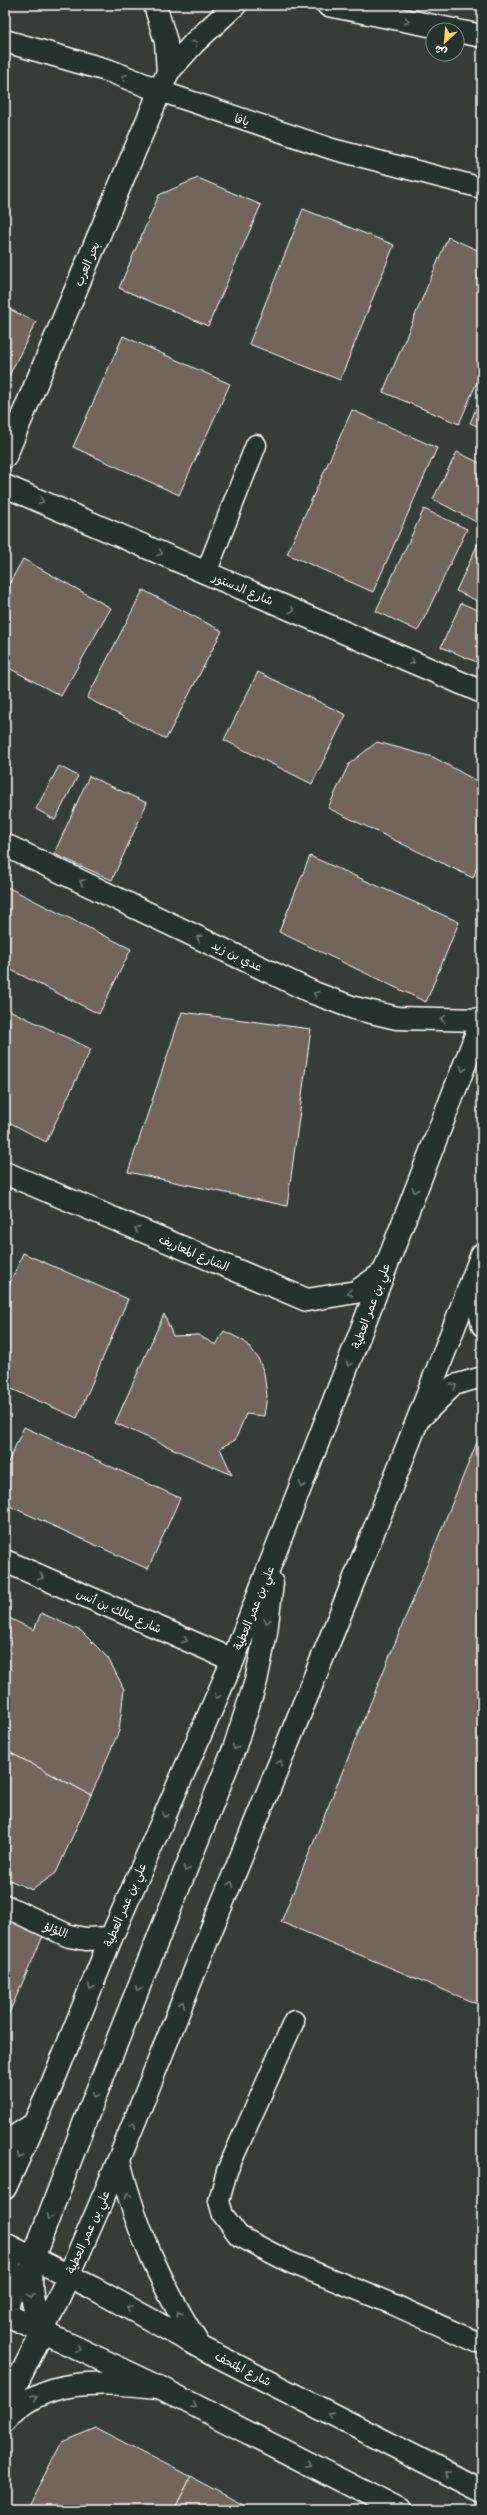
<svg xmlns="http://www.w3.org/2000/svg" width="487" height="2515" font-family="Mynerve,'Playpen Sans Arabic',sans-serif">
	<rect width="100%" height="100%" fill="#353d36"/>
	<filter id="ink" filterUnits="userSpaceOnUse"><feTurbulence type="fractalNoise" baseFrequency=".025" numOctaves="2"/><feDisplacementMap in="SourceGraphic" scale="8" xChannelSelector="R" yChannelSelector="G"/><feConvolveMatrix kernelMatrix="1 2 1 2 8 2 1 2 1" color-interpolation-filters="sRGB"/></filter>
	<g filter="url(#ink)">
		<g fill="#71655c" stroke="#fff">
			<path d="M198,178L261,205L208,326L119,288L159,195Z"/>
			<path d="M303,209L394,245L340,380L249,344Z"/>
			<path d="M448,237L482,252V370L459,424L383,392Z"/>
			<path d="M5,307L36,322L5,384Z"/>
			<path d="M123,336L230,384L179,495L73,447Z"/>
			<path d="M482,395V428L470,423Z"/>
			<path d="M352,410L437,448L373,592L287,554Z"/>
			<path d="M457,452L482,464V525L433,499Z"/>
			<path d="M424,509L467,529L418,631L376,611Z"/>
			<path d="M482,535V603L456,591Z"/>
			<path d="M23,559L111,608L61,696L5,666V591Z"/>
			<path d="M143,590L222,631L166,739L87,698Z"/>
			<path d="M461,603L482,612V656L479,663L441,647Z"/>
			<path d="M258,672L346,715L312,784L224,740Z"/>
			<path d="M377,742L433,757L482,784V853L473,878L328,808L349,764Z"/>
			<path d="M59,766L78,776L55,820L36,809Z"/>
			<path d="M89,776L147,803L112,880L54,854Z"/>
			<path d="M310,856L459,922L426,1002L279,932Z"/>
			<path d="M5,886L131,949L99,1014L5,967Z"/>
			<path d="M5,1008L91,1049L46,1142L5,1120Z"/>
			<path d="M182,1012L311,1029L287,1206L128,1172Z"/>
			<path d="M23,1253L128,1299L77,1418L5,1386V1295Z"/>
			<path d="M164,1314L173,1336L198,1335L216,1345L224,1331L244,1341L258,1358L264,1373L267,1396L264,1416L246,1414L235,1440L220,1448L232,1475L115,1423Z"/>
			<path d="M24,1427L180,1498L148,1569L5,1504V1469Z"/>
			<path d="M482,1430V2006L281,1922Z"/>
			<path d="M41,1613L81,1631L108,1658L124,1689L119,1731L91,1795L5,1750V1616L34,1630Z"/>
			<path d="M5,1750L91,1795L56,1873L32,1890L5,1878Z"/>
			<path d="M5,1917L44,1934L5,2022Z"/>
			<path d="M96,2428L191,2477L174,2510H30L27,2508L62,2442Z"/>
			<path d="M191,2477L247,2507L246,2510H174Z"/>
		</g>
		<g fill="none" stroke-linecap="round" stroke-linejoin="round">
			<g stroke="#fff" stroke-width="23">
				<g id="lane">
					<path d="M160,91L332,149L482,188"/>
					<path d="M206,573L256,445"/>
					<path d="M473,1277L482,1326"/>
					<path d="M419,1420L454,1385L482,1377"/>
					<path d="M294,2021L227,2171L219,2201L223,2215L239,2236L289,2262L390,2303L477,2342"/>
				</g>
			</g>
			<g stroke="#fff" stroke-width="25">
				<g id="street">
					<path d="M155,5L166,42L168,72"/>
					<path d="M5,41L110,71L160,91"/>
					<path d="M5,457L168,72L195,42L235,5"/>
					<path d="M5,486L482,692"/>
					<path d="M5,845L314,993L354,1008L397,1018L482,1020"/>
					<path d="M5,1173L307,1300L356,1292L383,1273"/>
					<path d="M5,1561L233,1660"/>
					<path d="M5,1906L69,1936L86,1939L111,1938"/>
				</g>
			</g>
			<g stroke="#fff" stroke-width="25">
				<g id="secondary">
					<path d="M5,2244L93,2288L200,2347L482,2491"/>
					<path d="M5,2314L159,2387L399,2510"/>
				</g>
			</g>
			<g stroke="#fff" stroke-width="25">
				<g id="primary">
					<path d="M328,5L454,30"/>
					<path d="M457,31L482,36"/>
					<path d="M5,2143L34,2124"/>
					<path d="M119,2161C137,2232 161,2285 200,2347"/>
					<path d="M5,2188L50,2089L111,1938L233,1660L482,1020"/>
					<path d="M5,2256C16,2275 13,2294 5,2313"/>
					<path d="M43,2332C31,2304 29,2288 33,2258L87,2116L234,1749L256,1681L266,1632L272,1583"/>
					<path d="M5,2405C87,2252 147,2089 212,1928C304,1704 396,1480 482,1254"/>
					<path d="M5,2421C42,2375 106,2382 159,2387"/>
				</g>
			</g>
			<use href="#lane" stroke="#26332d" stroke-width="20"/>
			<use href="#street" stroke="#26332d" stroke-width="22"/>
			<use href="#secondary" stroke="#26332d" stroke-width="22"/>
			<use href="#primary" stroke="#26332d" stroke-width="22"/>
		</g>
		<defs><path id="oneway-chevron" d="M-2-3.5L2.5 0L-2 3.5" fill="none" stroke-width="1.6" stroke-linecap="round" stroke-linejoin="round"/></defs>
		<g stroke="#727a76">
			<use href="#oneway-chevron" transform="translate(407 21) rotate(11)"/>
			<use href="#oneway-chevron" transform="translate(195 43) rotate(-46)"/>
			<use href="#oneway-chevron" transform="translate(124 77) rotate(-159)"/>
			<use href="#oneway-chevron" transform="translate(41 501) rotate(23)"/>
			<use href="#oneway-chevron" transform="translate(160 553) rotate(23)"/>
			<use href="#oneway-chevron" transform="translate(292 610) rotate(23)"/>
			<use href="#oneway-chevron" transform="translate(412 662) rotate(23)"/>
			<use href="#oneway-chevron" transform="translate(82 882) rotate(-154)"/>
			<use href="#oneway-chevron" transform="translate(199 938) rotate(-154)"/>
			<use href="#oneway-chevron" transform="translate(316 994) rotate(-158)"/>
			<use href="#oneway-chevron" transform="translate(443 1019) rotate(-178)"/>
			<use href="#oneway-chevron" transform="translate(463 1069) rotate(111)"/>
			<use href="#oneway-chevron" transform="translate(415 1190) rotate(111)"/>
			<use href="#oneway-chevron" transform="translate(137 1229) rotate(-157)"/>
			<use href="#oneway-chevron" transform="translate(350 1293) rotate(166)"/>
			<use href="#oneway-chevron" transform="translate(349 1364) rotate(110)"/>
			<use href="#oneway-chevron" transform="translate(454 1386) rotate(-30)"/>
			<use href="#oneway-chevron" transform="translate(302 1485) rotate(111)"/>
			<use href="#oneway-chevron" transform="translate(41 1577) rotate(24)"/>
			<use href="#oneway-chevron" transform="translate(267 1621) rotate(96)"/>
			<use href="#oneway-chevron" transform="translate(185 1640) rotate(23)"/>
			<use href="#oneway-chevron" transform="translate(217 1696) rotate(114)"/>
			<use href="#oneway-chevron" transform="translate(235 1747) rotate(109)"/>
			<use href="#oneway-chevron" transform="translate(280 1763) rotate(-68)"/>
			<use href="#oneway-chevron" transform="translate(165 1815) rotate(114)"/>
			<use href="#oneway-chevron" transform="translate(186 1869) rotate(112)"/>
			<use href="#oneway-chevron" transform="translate(231 1884) rotate(-68)"/>
			<use href="#oneway-chevron" transform="translate(91 1987) rotate(112)"/>
			<use href="#oneway-chevron" transform="translate(138 1989) rotate(112)"/>
			<use href="#oneway-chevron" transform="translate(182 2004) rotate(-68)"/>
			<use href="#oneway-chevron" transform="translate(95 2095) rotate(112)"/>
			<use href="#oneway-chevron" transform="translate(133 2125) rotate(-68)"/>
			<use href="#oneway-chevron" transform="translate(20 2156) rotate(115)"/>
			<use href="#oneway-chevron" transform="translate(128 2195) rotate(-105)"/>
			<use href="#oneway-chevron" transform="translate(49 2217) rotate(111)"/>
			<use href="#oneway-chevron" transform="translate(31 2296) rotate(84)"/>
			<use href="#oneway-chevron" transform="translate(129 2308) rotate(-151)"/>
			<use href="#oneway-chevron" transform="translate(179 2314) rotate(-122)"/>
			<use href="#oneway-chevron" transform="translate(78 2349) rotate(25)"/>
			<use href="#oneway-chevron" transform="translate(35 2397) rotate(-25)"/>
			<use href="#oneway-chevron" transform="translate(194 2405) rotate(27)"/>
			<use href="#oneway-chevron" transform="translate(331 2415) rotate(-153)"/>
			<use href="#oneway-chevron" transform="translate(309 2464) rotate(27)"/>
			<use href="#oneway-chevron" transform="translate(447 2474) rotate(-154)"/>
		</g>
	</g>
	<g text-anchor="middle" stroke-width="3.5" stroke-linejoin="round" paint-order="stroke">
		<g font-size="12" fill="#fff" stroke="#26332d">
			<text transform="translate(242 120) rotate(19)" y="4">يافا</text>
			<text transform="translate(87 264) rotate(-67)" y="4">بحر العرب</text>
			<text transform="translate(243 589) rotate(23)" y="4">شارع الدستور</text>
			<text transform="translate(237 956) rotate(26)" y="4">عدي بن زيد</text>
			<text transform="translate(194 1253) rotate(23)" y="4">الشارع المعاريف</text>
			<text transform="translate(371 1306) rotate(-70)" y="4">علي بن عمر العطية</text>
			<text transform="translate(254 1608) rotate(-68)" y="4">علي بن عمر العطية</text>
			<text transform="translate(119 1611) rotate(24)" y="4">شارع مالك بن أنس</text>
			<text transform="translate(125 1905) rotate(-67)" y="4">علي بن عمر العطية</text>
			<text transform="translate(56 1930) rotate(22)" y="4">اللؤلؤ</text>
			<text transform="translate(88 2232) rotate(-66)" y="4">علي بن عمر العطية</text>
			<text transform="translate(243 2369) rotate(27)" y="4">شارع المتحف</text>
		</g>
	</g>
	<rect width="487" height="2515" fill="none" stroke="#26332d" stroke-width="20"/>
	<rect x="10" y="10" width="467" height="2495" fill="none" stroke="#fff" stroke-width="1.5" filter="url(#ink)"/>
	<g transform="translate(445 42) rotate(206)"><circle r="19" fill="#26332d" stroke="#7d8581"/>
	<path d="M0-3L7 15L0 10L-7 15Z" fill="#ffd166"/>
	<text y="-6" font-size="11" font-weight="bold" text-anchor="middle" fill="#ffffff">ش</text>
	</g>
</svg>
